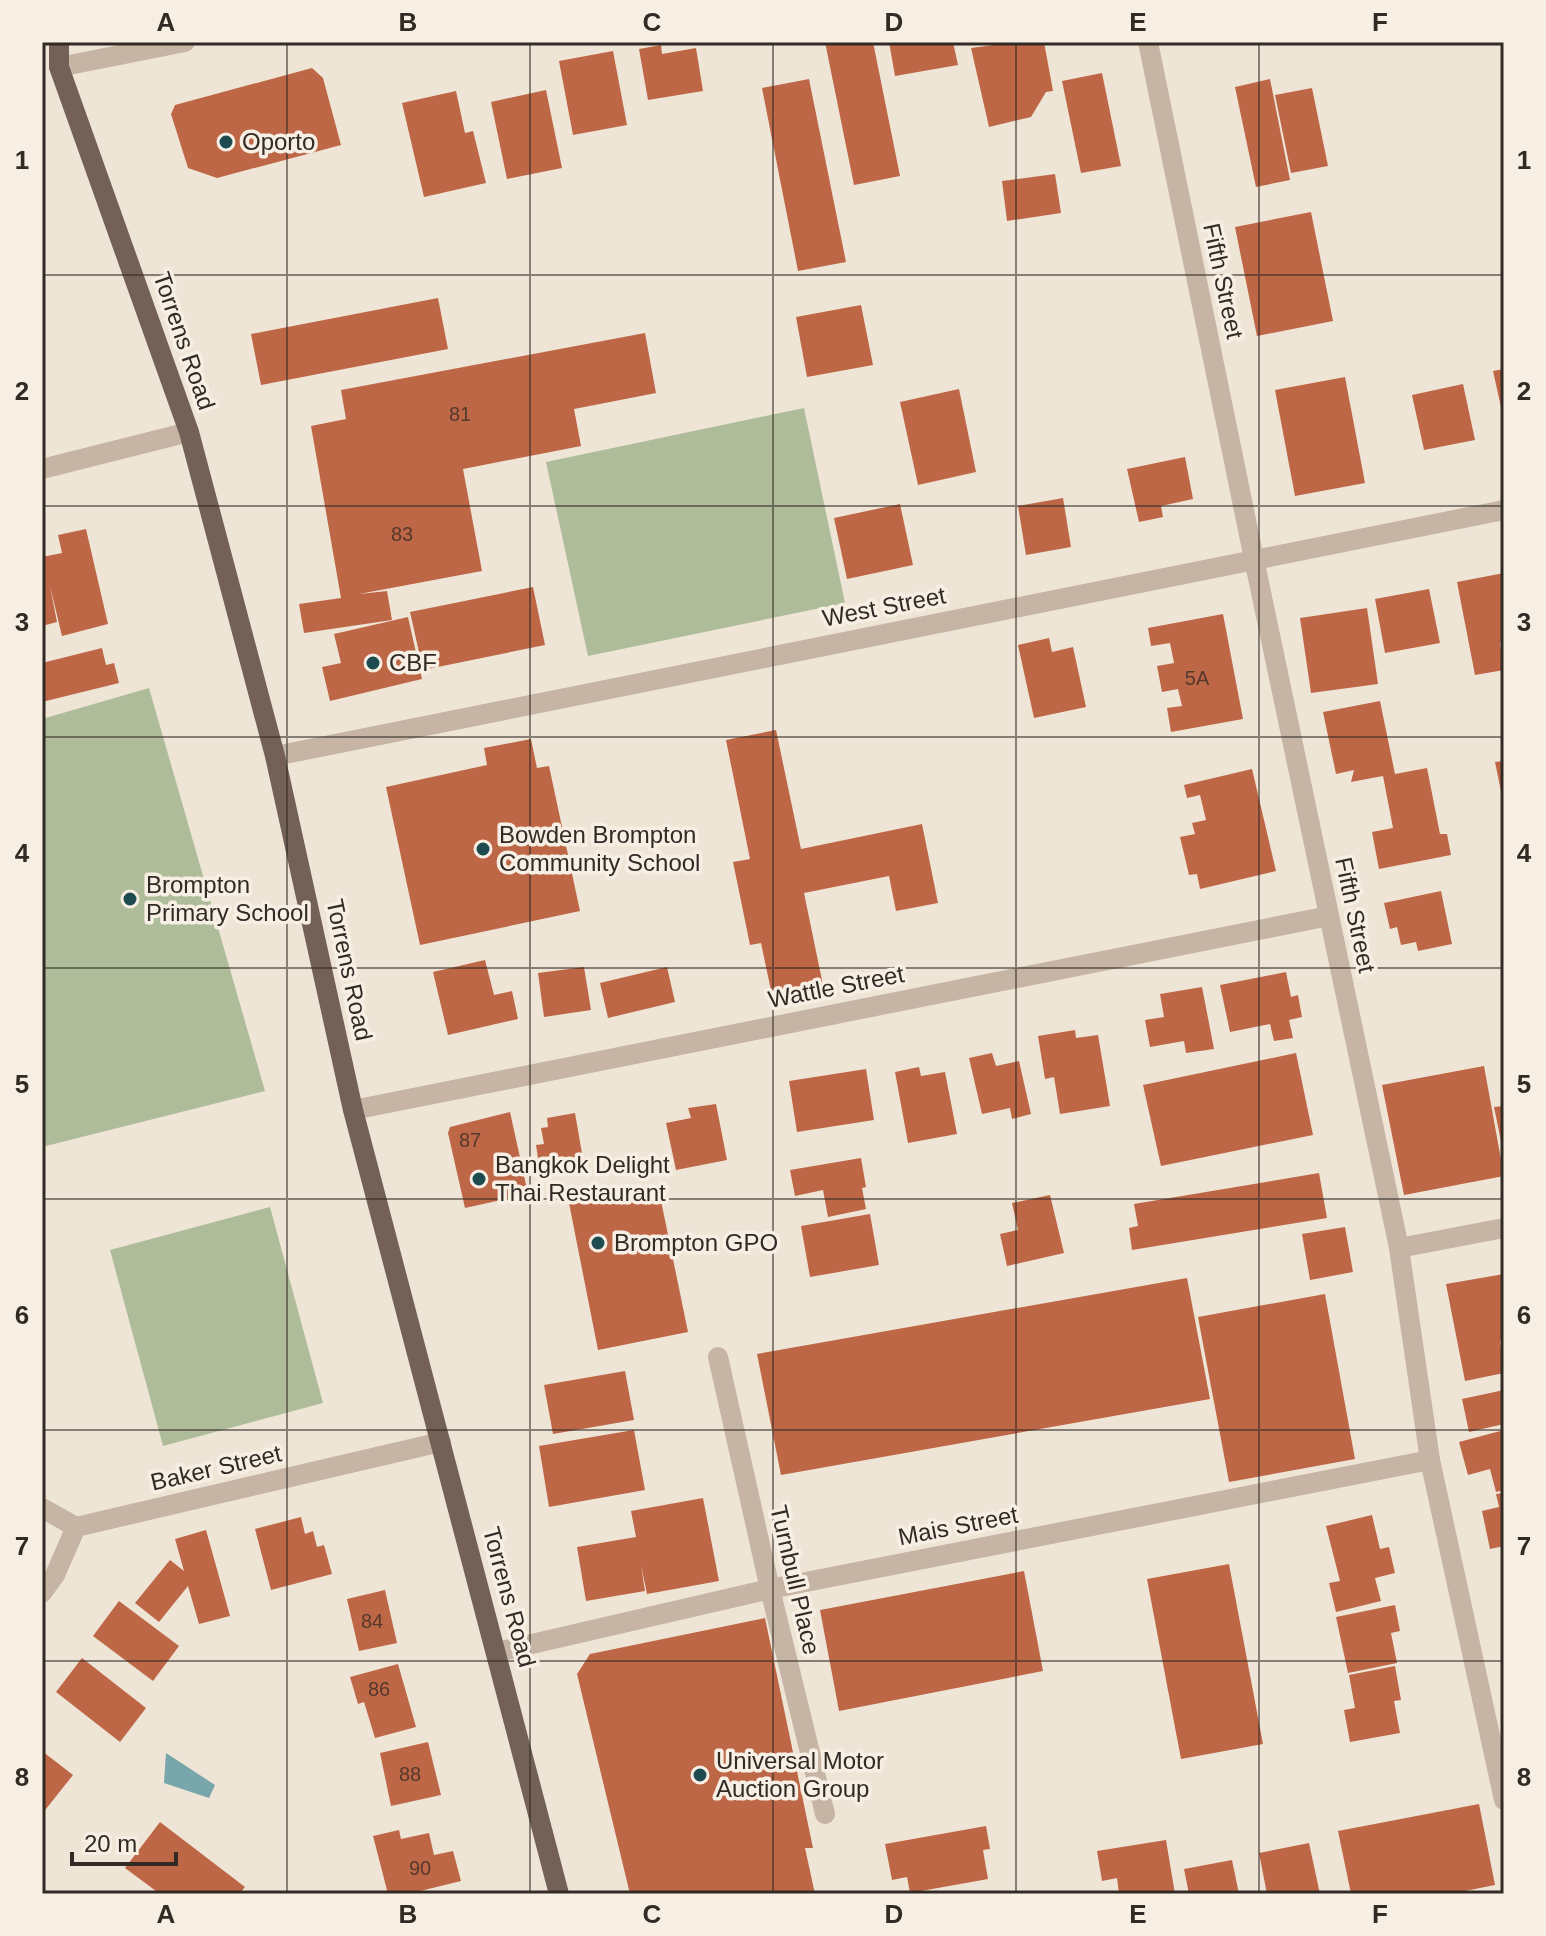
<svg xmlns="http://www.w3.org/2000/svg" width="1546" height="1936" font-family="Helvetica,sans-serif">
	<rect width="100%" height="100%" fill="#efe5d7"/>
	<g fill="#afbc99">
		<path d="M804,408L845,603L588,656L546,462Z"/>
		<path d="M149,688L265,1091L42,1147V719Z"/>
		<path d="M270,1207L323,1403L163,1446L110,1250Z"/>
	</g>
	<path fill="#78a6aa" d="M166,1753L215,1785L209,1798L164,1783Z"/>
	<g fill="#be6746">
		<path d="M825,42H873L900,176L854,185Z"/>
		<path d="M889,42H953L958,65L895,76Z"/>
		<path d="M993,42H1044L1053,91L1046,92L1031,117L989,127L971,48L994,45Z"/>
		<path d="M661,45L662,54L696,48L703,91L648,100L639,49Z"/>
		<path d="M613,51L627,125L573,135L559,61Z"/>
		<path d="M312,68L323,78L341,145L217,178L188,168L171,114L175,105Z"/>
		<path d="M1102,73L1121,166L1081,173L1062,81Z"/>
		<path d="M809,79L846,262L798,271L762,88Z"/>
		<path d="M1270,79L1290,180L1256,187L1235,87Z"/>
		<path d="M1312,88L1328,166L1291,173L1275,95Z"/>
		<path d="M546,90L562,168L507,179L491,102Z"/>
		<path d="M456,91L465,133L473,131L486,183L424,197L402,103Z"/>
		<path d="M1055,174L1061,213L1007,221L1002,181Z"/>
		<path d="M1311,212L1333,321L1257,336L1235,227Z"/>
		<path d="M438,298L448,349L261,385L251,334Z"/>
		<path d="M861,305L873,365L807,377L796,317Z"/>
		<path d="M645,333L656,393L574,409L581,446L463,469L482,571L359,594L387,591L392,620L304,633L299,604L341,598L311,426L346,419L341,390Z"/>
		<path d="M1504,369V416H1503L1493,371Z"/>
		<path d="M1345,377L1365,483L1295,496L1275,390Z"/>
		<path d="M1463,384L1475,440L1424,450L1412,395Z"/>
		<path d="M959,389L976,472L918,485L900,402Z"/>
		<path d="M1185,457L1193,499L1161,506L1163,517L1139,522L1127,469Z"/>
		<path d="M1063,498L1071,547L1026,555L1018,506Z"/>
		<path d="M900,504L913,565L847,579L834,518Z"/>
		<path d="M86,529L108,624L62,636L50,586L57,622L42,626V557L62,553L58,535Z"/>
		<path d="M1504,573V642L1500,643L1504,670L1475,675L1457,582Z"/>
		<path d="M533,587L545,645L423,670L410,612Z"/>
		<path d="M1429,589L1440,643L1385,653L1375,599Z"/>
		<path d="M1367,608L1378,684L1311,693L1300,618Z"/>
		<path d="M1223,614L1243,719L1171,732L1167,708L1182,706L1178,689L1162,692L1157,666L1174,663L1170,643L1151,646L1148,628Z"/>
		<path d="M408,617L422,679L330,701L322,667L341,663L334,634Z"/>
		<path d="M1049,638L1052,652L1073,647L1086,707L1034,718L1018,645Z"/>
		<path d="M102,648L106,665L114,663L119,683L42,702V663Z"/>
		<path d="M1380,701L1395,774L1427,768L1440,834H1447L1451,855L1379,869L1372,832L1393,828L1383,776L1351,782L1354,770L1336,774L1323,712Z"/>
		<path d="M776,730L801,849L922,824L938,903L896,911L889,876L804,893L824,990L773,1000L761,943L750,945L733,862L750,859L726,740Z"/>
		<path d="M531,739L537,768L549,766L580,911L420,945L386,787L487,765L484,748Z"/>
		<path d="M1504,761V801H1503L1495,762Z"/>
		<path d="M1252,769L1276,871L1200,889L1197,874L1189,875L1180,837L1195,834L1192,823L1206,820L1200,795L1187,798L1184,785Z"/>
		<path d="M1441,891L1452,944L1418,951L1416,942L1401,945L1397,927L1390,929L1384,903Z"/>
		<path d="M485,960L494,995L512,991L518,1019L448,1035L433,972Z"/>
		<path d="M584,967L591,1010L544,1017L538,973Z"/>
		<path d="M667,967L675,1002L608,1018L600,983Z"/>
		<path d="M1286,972L1291,997L1298,995L1302,1017L1289,1020L1293,1038L1274,1041L1270,1024L1230,1032L1220,985Z"/>
		<path d="M1202,987L1214,1049L1186,1053L1184,1041L1150,1047L1145,1020L1164,1017L1160,994Z"/>
		<path d="M1075,1030L1076,1038L1098,1035L1110,1106L1060,1114L1054,1077L1045,1079L1038,1036Z"/>
		<path d="M992,1053L996,1066L1019,1061L1031,1114L1012,1119L1010,1108L982,1114L969,1058Z"/>
		<path d="M1296,1053L1313,1135L1161,1166L1143,1085Z"/>
		<path d="M1484,1066L1504,1176L1404,1195L1382,1085Z"/>
		<path d="M919,1067L921,1076L945,1072L957,1134L908,1143L895,1072Z"/>
		<path d="M866,1069L874,1120L797,1132L789,1081Z"/>
		<path d="M716,1104L727,1160L676,1170L666,1123L691,1118L688,1108Z"/>
		<path d="M1504,1106V1151H1503L1494,1107Z"/>
		<path d="M510,1112L528,1194L465,1208L448,1133L450,1127Z"/>
		<path d="M575,1113L584,1165L540,1171L536,1145L544,1144L541,1128L548,1127L547,1118Z"/>
		<path d="M861,1158L866,1187L862,1188L866,1209L828,1217L823,1190L795,1196L790,1170Z"/>
		<path d="M1319,1173L1327,1218L1132,1250L1129,1228L1138,1226L1134,1204Z"/>
		<path d="M658,1186L688,1332L598,1350L569,1203Z"/>
		<path d="M1050,1195L1064,1253L1007,1266L1000,1234L1018,1230L1012,1203Z"/>
		<path d="M870,1214L879,1265L810,1277L801,1226Z"/>
		<path d="M1345,1227L1353,1272L1310,1280L1302,1234Z"/>
		<path d="M1504,1274V1340L1500,1341L1504,1373L1465,1381L1446,1284Z"/>
		<path d="M1187,1278L1210,1399L781,1475L757,1354Z"/>
		<path d="M1325,1294L1355,1459L1229,1482L1198,1317Z"/>
		<path d="M625,1371L634,1420L553,1434L544,1385Z"/>
		<path d="M1504,1390V1424L1469,1432L1462,1399Z"/>
		<path d="M634,1430L645,1490L549,1507L539,1446Z"/>
		<path d="M1504,1430V1490L1496,1492L1490,1469L1468,1475L1459,1442Z"/>
		<path d="M1504,1493V1546L1490,1549L1482,1511L1499,1507L1496,1494Z"/>
		<path d="M703,1498L719,1581L647,1594L641,1565L645,1591L586,1601L577,1547L636,1537L631,1511Z"/>
		<path d="M1372,1515L1380,1549L1389,1547L1395,1573L1375,1578L1381,1601L1336,1612L1329,1583L1340,1581L1326,1526Z"/>
		<path d="M301,1517L305,1534L313,1531L317,1547L324,1545L332,1574L271,1590L255,1529Z"/>
		<path d="M206,1530L230,1616L199,1624L188,1586L159,1622L135,1603L170,1560L184,1571L175,1539Z"/>
		<path d="M1229,1564L1263,1744L1181,1759L1147,1579Z"/>
		<path d="M1024,1571L1043,1671L839,1711L820,1610Z"/>
		<path d="M385,1590L397,1643L359,1651L347,1599Z"/>
		<path d="M119,1601L179,1646L153,1681L93,1636Z"/>
		<path d="M1395,1605L1400,1631L1391,1633L1397,1663L1348,1673L1336,1617Z"/>
		<path d="M765,1618L813,1848H805L815,1894H630L577,1674L590,1654Z"/>
		<path d="M82,1658L146,1708L120,1742L56,1692Z"/>
		<path d="M398,1664L416,1727L375,1738L364,1702L358,1704L350,1677Z"/>
		<path d="M1395,1666L1401,1700L1394,1701L1400,1733L1350,1742L1344,1710L1355,1708L1349,1675Z"/>
		<path d="M428,1742L441,1795L391,1806L380,1753Z"/>
		<path d="M42,1751L73,1775L42,1814Z"/>
		<path d="M1479,1804L1495,1885L1450,1894H1351L1338,1831Z"/>
		<path d="M160,1822L245,1887L239,1894H160L125,1868Z"/>
		<path d="M986,1826L990,1849L983,1850L988,1879L910,1893L907,1877L892,1880L885,1844Z"/>
		<path d="M399,1830L401,1839L429,1833L434,1855L453,1851L461,1881L408,1894H388L373,1836Z"/>
		<path d="M1166,1840L1175,1894H1119L1117,1878L1102,1881L1097,1851Z"/>
		<path d="M1309,1843L1320,1894H1267L1259,1853Z"/>
		<path d="M1232,1860L1239,1894H1189L1184,1869Z"/>
	</g>
	<g fill="none" stroke-linecap="round" stroke-linejoin="round">
		<g stroke="#c6b5a5" stroke-width="20">
			<path d="M1148,42L1254,559L1399,1248L1430,1460L1504,1800"/>
			<path d="M59,67L185,42"/>
			<path d="M42,469L189,432"/>
			<path d="M275,756L1504,510"/>
			<path d="M353,1110L1329,916"/>
			<path d="M1399,1248L1504,1228"/>
			<path d="M718,1357L770,1589L825,1814"/>
			<path d="M42,1508L76,1527"/>
			<path d="M42,1593L55,1575L76,1527L441,1442"/>
			<path d="M497,1652L770,1589L1430,1460"/>
		</g>
		<path stroke="#736157" stroke-width="20" d="M59,42V67L189,432L275,756L353,1110L559,1894"/>
	</g>
	<path fill="none" stroke="#322a25" stroke-width="2" stroke-opacity="0.55" d="M287,42V1894M530,42V1894M773,42V1894M1016,42V1894M1259,42V1894M42,275H1504M42,506H1504M42,737H1504M42,968H1504M42,1199H1504M42,1430H1504M42,1661H1504"/>
	<g fill="#1e4b50" stroke="#f7efe3" stroke-width="3">
		<circle cx="226" cy="142" r="8"/>
		<circle cx="373" cy="663" r="8"/>
		<circle cx="483" cy="849" r="8"/>
		<circle cx="130" cy="899" r="8"/>
		<circle cx="479" cy="1179" r="8"/>
		<circle cx="598" cy="1243" r="8"/>
		<circle cx="700" cy="1775" r="8"/>
	</g>
	<g text-anchor="middle" stroke-width="7" stroke-linejoin="round" paint-order="stroke">
		<g font-size="20" fill="#55392d">
			<text x="460" y="421">81</text>
			<text x="402" y="541">83</text>
			<text x="1197" y="685">5A</text>
			<text x="470" y="1147">87</text>
			<text x="372" y="1628">84</text>
			<text x="379" y="1696">86</text>
			<text x="410" y="1781">88</text>
			<text x="420" y="1875">90</text>
		</g>
		<g font-size="24" fill="#322a25" stroke="#f7efe3" text-anchor="start">
			<text x="242" y="150">Oporto</text>
			<text x="389" y="671">CBF</text>
			<text x="499" y="843">Bowden Brompton<tspan x="499" dy="28">Community School</tspan></text>
			<text x="146" y="893">Brompton<tspan x="146" dy="28">Primary School</tspan></text>
			<text x="495" y="1173">Bangkok Delight<tspan x="495" dy="28">Thai Restaurant</tspan></text>
			<text x="614" y="1251">Brompton GPO</text>
			<text x="716" y="1769">Universal Motor<tspan x="716" dy="28">Auction Group</tspan></text>
		</g>
		<g font-size="24" fill="#322a25" stroke="#f7efe3">
			<text transform="translate(1223 281) rotate(78)" y="8">Fifth Street</text>
			<text transform="translate(184 341) rotate(71)" y="8">Torrens Road</text>
			<text transform="translate(884 607) rotate(-11)" y="8">West Street</text>
			<text transform="translate(1355 915) rotate(78)" y="8">Fifth Street</text>
			<text transform="translate(349 970) rotate(78)" y="8">Torrens Road</text>
			<text transform="translate(836 987) rotate(-11)" y="8">Wattle Street</text>
			<text transform="translate(216 1468) rotate(-13)" y="8">Baker Street</text>
			<text transform="translate(958 1526) rotate(-11)" y="8">Mais Street</text>
			<text transform="translate(795 1580) rotate(77)" y="8">Turnbull Place</text>
			<text transform="translate(509 1597) rotate(75)" y="8">Torrens Road</text>
		</g>
	</g>
	<rect width="1546" height="1936" fill="none" stroke="#f7efe3" stroke-width="88"/>
	<path d="M72 1852v12h104v-12" fill="none" stroke="#322a25" stroke-width="4"/>
	<text x="84" y="1852" font-size="24" fill="#322a25" stroke="#f7efe3" stroke-width="6" paint-order="stroke">20 m</text>
	<rect x="44" y="44" width="1458" height="1848" fill="none" stroke="#322a25" stroke-width="3"/>
	<g font-size="26" text-anchor="middle" font-weight="bold" fill="#322a25">
		<text x="166" y="31">A</text>
		<text x="408" y="31">B</text>
		<text x="652" y="31">C</text>
		<text x="894" y="31">D</text>
		<text x="1138" y="31">E</text>
		<text x="1380" y="31">F</text>
		<text x="22" y="169">1</text>
		<text x="1524" y="169">1</text>
		<text x="22" y="400">2</text>
		<text x="1524" y="400">2</text>
		<text x="22" y="631">3</text>
		<text x="1524" y="631">3</text>
		<text x="22" y="862">4</text>
		<text x="1524" y="862">4</text>
		<text x="22" y="1093">5</text>
		<text x="1524" y="1093">5</text>
		<text x="22" y="1324">6</text>
		<text x="1524" y="1324">6</text>
		<text x="22" y="1555">7</text>
		<text x="1524" y="1555">7</text>
		<text x="22" y="1786">8</text>
		<text x="1524" y="1786">8</text>
		<text x="166" y="1923">A</text>
		<text x="408" y="1923">B</text>
		<text x="652" y="1923">C</text>
		<text x="894" y="1923">D</text>
		<text x="1138" y="1923">E</text>
		<text x="1380" y="1923">F</text>
	</g>
</svg>
